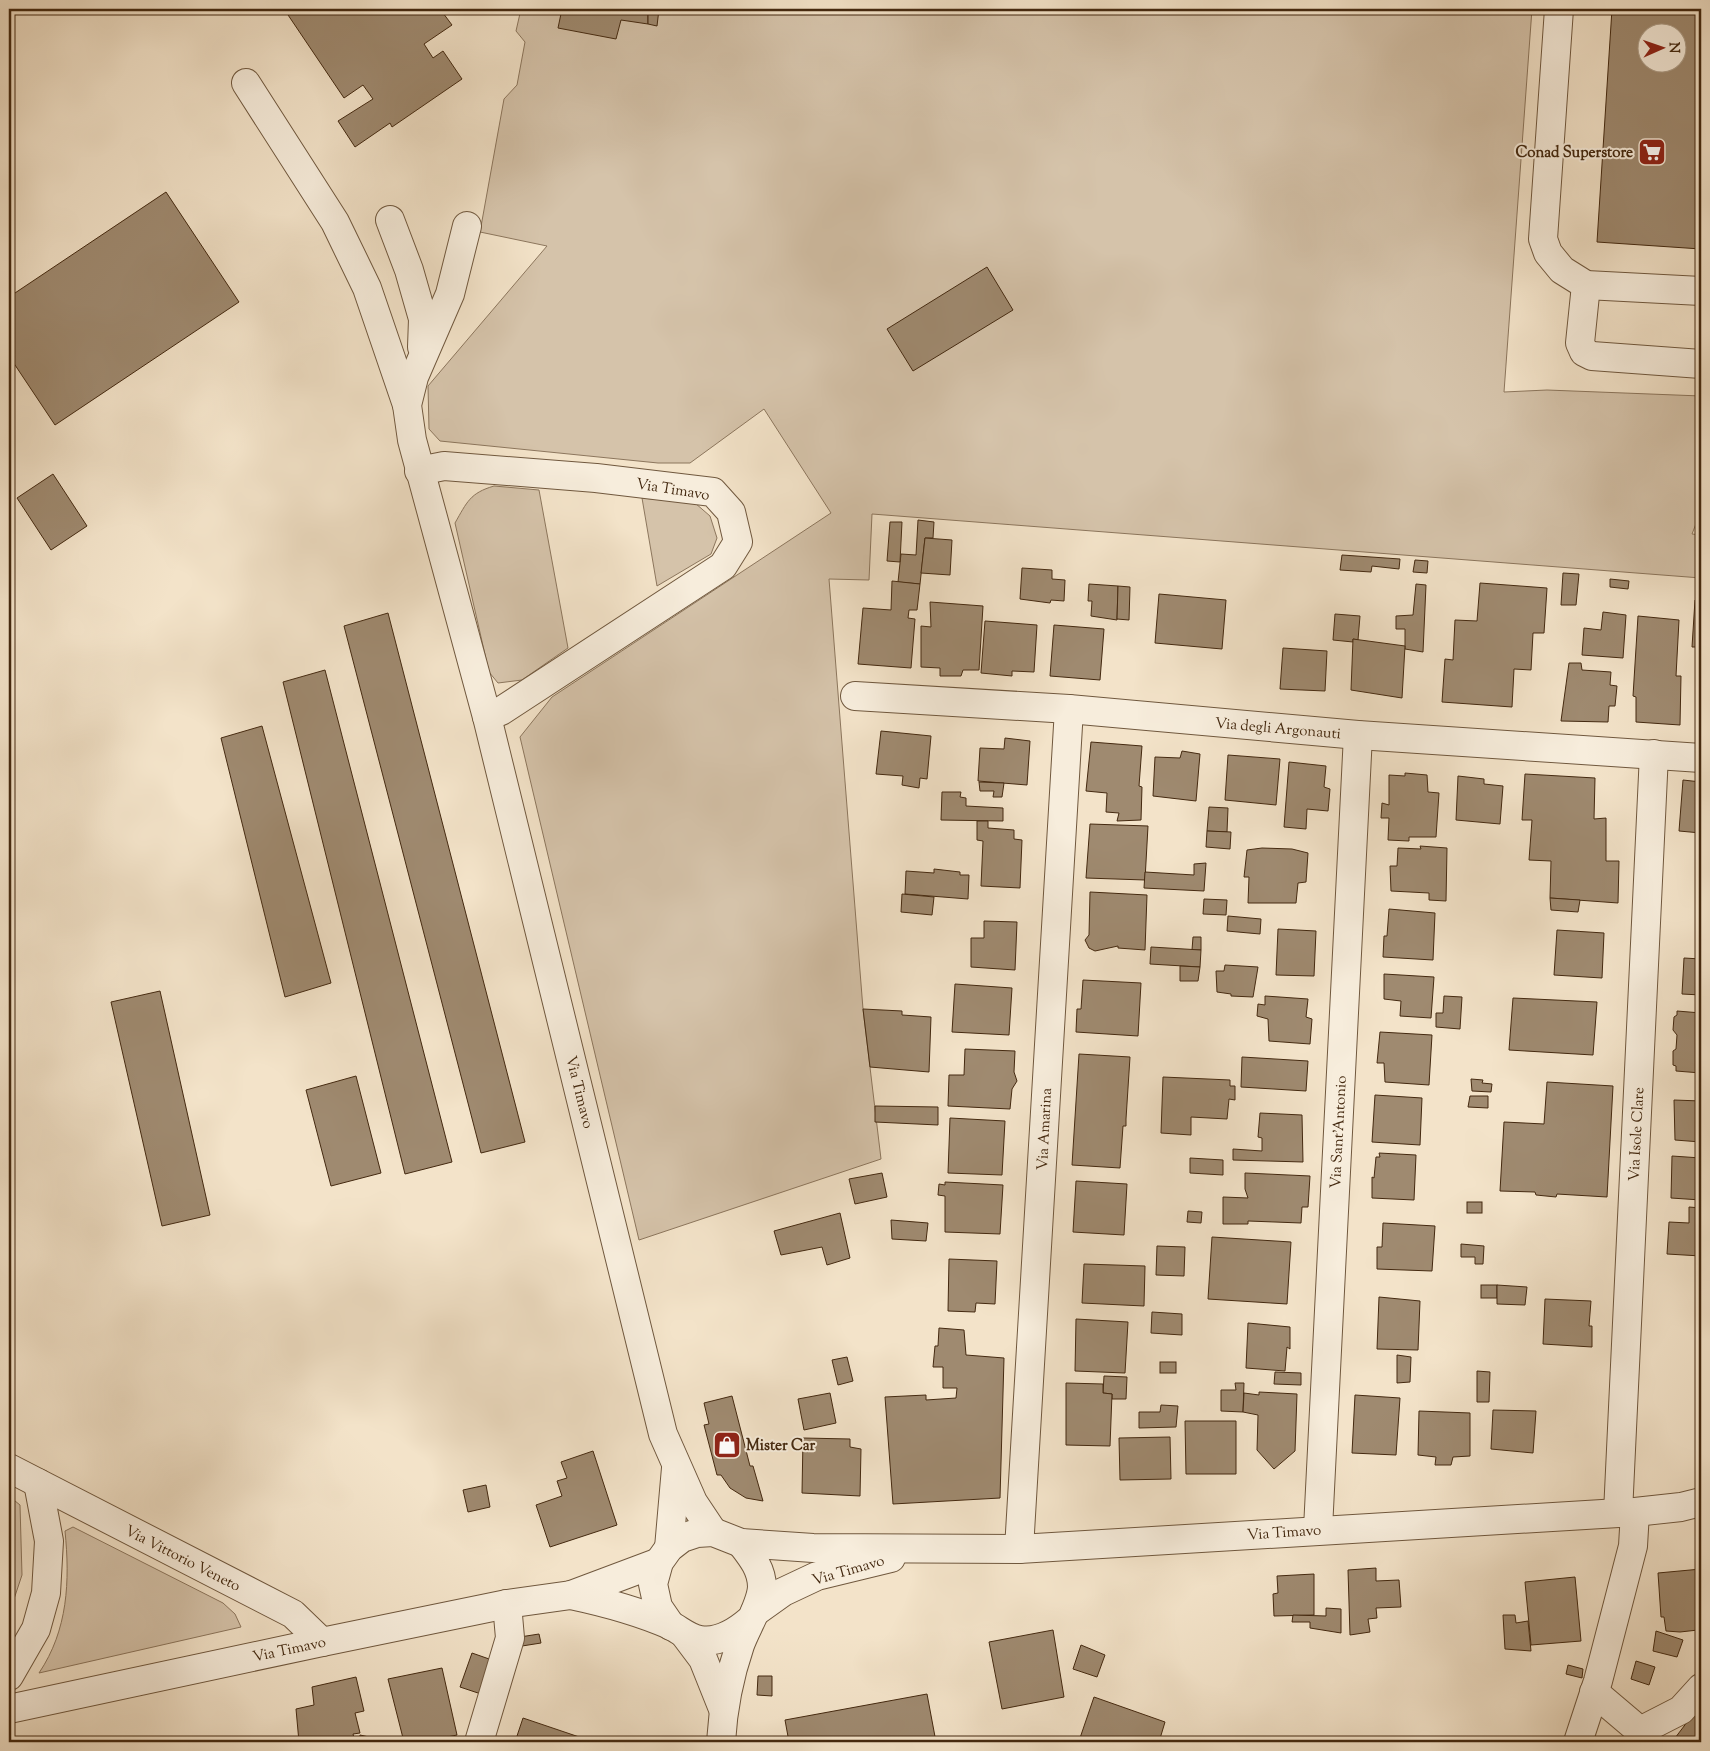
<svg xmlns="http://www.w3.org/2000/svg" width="1710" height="1751" font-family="'Sorts Mill Goudy',serif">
	<rect width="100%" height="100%" fill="#f3e3c9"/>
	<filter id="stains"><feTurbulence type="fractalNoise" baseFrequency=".004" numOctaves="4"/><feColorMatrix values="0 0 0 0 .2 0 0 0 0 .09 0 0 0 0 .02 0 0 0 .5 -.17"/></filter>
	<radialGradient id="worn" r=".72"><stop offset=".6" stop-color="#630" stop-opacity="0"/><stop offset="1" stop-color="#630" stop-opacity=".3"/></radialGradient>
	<g fill="#d5c3aa" stroke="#8c765d">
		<path d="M521,9H1532L1504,392L1547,390L1701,396V511L1692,534L1701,535V578L872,514L869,580L829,579L863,1009L881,1159L639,1240L520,737L552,697L831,513L764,409L690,463H658L440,441L429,429L428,386L547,246L480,232L504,99L517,85L525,42L516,31Z"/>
		<path d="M494,486L539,490L568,648L522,680L498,683L489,672L455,523C467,502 470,493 494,486Z"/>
		<path d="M642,498L695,503L710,516L717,538L711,554L657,586Z"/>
		<path d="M9,1496L20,1505L22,1575L9,1614Z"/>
		<path d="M73,1527L223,1603L235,1614L241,1627L39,1673C68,1630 70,1581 65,1531Z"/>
	</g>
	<g fill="#9f8a70" stroke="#442910" fill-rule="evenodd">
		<path d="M284,9H440L452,25L424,44L433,58L443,51L462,79L392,127L390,123L355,147L338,121L373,99L363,85L344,98Z"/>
		<path d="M562,9H648V24L621,20L616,39L558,28Z"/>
		<path d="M648,9H659L657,26L648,24Z"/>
		<path d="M1612,9H1701V249L1597,242ZM1648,32H1678V62H1648Z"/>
		<path d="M166,192L239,302L55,425L9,356V297Z"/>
		<path d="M987,267L1013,310L913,371L887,329Z"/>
		<path d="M53,474L87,526L51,550L17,498Z"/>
		<path d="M918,520L934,522L933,538H925L920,584L898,582L901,554L916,555Z"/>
		<path d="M890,522H902L900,562L887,561Z"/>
		<path d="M925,538L952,540L950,575L921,573Z"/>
		<path d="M1342,555L1400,559L1399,569L1372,566L1371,572L1340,570Z"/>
		<path d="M1415,560L1428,561L1427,573L1413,572Z"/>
		<path d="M1022,568L1052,570V579L1065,580L1064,601L1051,600L1050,603L1020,599Z"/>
		<path d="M1563,573L1579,574L1576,605H1561Z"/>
		<path d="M1610,579L1629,581L1628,589L1610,587Z"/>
		<path d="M892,581L920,584L917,610H909L908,618L915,619L911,668L858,664L863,608L891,610Z"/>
		<path d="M1480,583L1547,588L1544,633H1533L1531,670L1514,669L1512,707L1442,702L1445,659L1453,660L1455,620L1477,621Z"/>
		<path d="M1089,584L1118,586L1117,620L1091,616L1092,601H1088Z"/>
		<path d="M1416,584L1426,585L1423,652L1405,649V629H1396V616L1413,615Z"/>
		<path d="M1118,586L1130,587L1129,620L1117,619Z"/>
		<path d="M1159,594L1226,600L1222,649L1155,643Z"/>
		<path d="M1695,600L1701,601V647H1692Z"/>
		<path d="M930,602L983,606L979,670H963L961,676H940V668L921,667V626L931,627Z"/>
		<path d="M1603,612L1626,615L1623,658L1582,655L1584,628L1601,630Z"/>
		<path d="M388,613L525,1142L481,1153L344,626Z"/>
		<path d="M1335,614L1360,616L1358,640L1353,639V642L1333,640Z"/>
		<path d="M1638,616L1679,620L1676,676H1681L1680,725L1636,722V697L1633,696Z"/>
		<path d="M985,621L1037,625L1034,672L1012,671V676L981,673Z"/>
		<path d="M1054,625L1104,629L1100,680L1050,676Z"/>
		<path d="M1353,639L1405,646L1402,698L1351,690Z"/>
		<path d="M1283,648L1327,651L1325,691L1280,689Z"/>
		<path d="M1569,663H1581L1582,670L1611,672L1610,685L1617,686L1615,706H1609L1608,722L1561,721Z"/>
		<path d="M325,670L452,1162L405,1174L283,682Z"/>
		<path d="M1698,695L1701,696V723L1696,722Z"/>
		<path d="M262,726L331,983L285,997L221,738Z"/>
		<path d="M881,731L931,736L927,779L920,778L919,788L902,785L903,776L876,774Z"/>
		<path d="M1005,738L1030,741L1027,785L978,781L980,748L1004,749Z"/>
		<path d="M1091,742L1142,746L1139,786L1142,787L1141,820L1117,821L1119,813L1106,812L1107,793L1086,791Z"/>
		<path d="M1182,751L1200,754L1196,801L1153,796L1155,757L1180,758Z"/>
		<path d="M1228,755L1280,759L1276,805L1225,800Z"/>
		<path d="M1289,762L1326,766L1324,787L1330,789L1328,811L1307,809L1306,829L1284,827Z"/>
		<path d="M1405,773L1427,775L1428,792L1439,793L1436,837H1409V841L1388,840L1389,818H1381L1382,803L1389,805V775L1405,776Z"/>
		<path d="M1525,774L1595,778L1594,819L1606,818V861H1619L1618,903L1550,898L1551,861L1529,860L1532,820H1522Z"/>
		<path d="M1458,776L1484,779V784L1503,786L1500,824L1456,820Z"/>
		<path d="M1683,780L1701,782V833L1679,831Z"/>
		<path d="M979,782L1004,783L1002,797H993L994,791H980Z"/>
		<path d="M942,792H961L960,797L966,798V806L1003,808V821L941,820Z"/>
		<path d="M1209,807L1228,808L1227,832L1207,831Z"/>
		<path d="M977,821H988V828L1014,830V839L1022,840L1020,888L981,886L983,841L977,840Z"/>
		<path d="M1090,824L1148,826L1145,880L1086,878Z"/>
		<path d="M1207,831L1231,832L1230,849L1206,847Z"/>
		<path d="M1420,846L1447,848L1446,901L1429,900V893L1391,891L1390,866H1397L1398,848L1421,849Z"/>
		<path d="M1262,848L1292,849L1308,853L1306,882L1298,883L1296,903H1248L1249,877H1244L1247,850Z"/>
		<path d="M1206,863L1204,891L1144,888L1145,872L1194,875V864Z"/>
		<path d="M934,869L960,872V875H969L968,899L905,894L906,871L934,873Z"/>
		<path d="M1090,892L1147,895L1145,950L1118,948V946L1095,951L1089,948L1085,940L1089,935Z"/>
		<path d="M902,894L934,897L932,915L901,912Z"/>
		<path d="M1550,898L1580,900L1578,912L1551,910Z"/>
		<path d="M1204,899L1227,900L1226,915L1203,914Z"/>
		<path d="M1389,909L1435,913L1433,960L1383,957L1384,936H1387Z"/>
		<path d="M1228,916L1261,919L1260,934L1227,931Z"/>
		<path d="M984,921L1017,922L1015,970L971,967V938H984Z"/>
		<path d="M1278,929L1316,931L1314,976L1276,975Z"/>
		<path d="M1557,930L1604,933L1602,978L1554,975Z"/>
		<path d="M1193,937H1201V950H1192Z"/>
		<path d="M1151,947L1201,950L1200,967L1150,964Z"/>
		<path d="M1684,958L1701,959V995L1682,994Z"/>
		<path d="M1225,965L1258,967L1253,997L1231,996V994L1217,992L1216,971H1224Z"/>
		<path d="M1180,966L1200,967L1198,981H1180Z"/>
		<path d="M1384,974L1434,977L1431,1018L1400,1016L1401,1001L1384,999Z"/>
		<path d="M1083,980L1141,983L1138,1036L1076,1032L1077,1009H1081Z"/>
		<path d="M955,984L1012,988L1009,1035L952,1032Z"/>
		<path d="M160,991L210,1215L162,1226L111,1002Z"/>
		<path d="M1265,996L1308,999L1306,1017L1312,1019L1310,1044L1269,1041L1268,1019L1257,1016L1258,1004L1265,1005Z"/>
		<path d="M1444,996L1462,997L1460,1029L1436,1027V1013H1443Z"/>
		<path d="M1513,998L1597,1002L1593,1055L1509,1050Z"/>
		<path d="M863,1009L902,1011V1015L931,1017L929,1072L870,1067Z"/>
		<path d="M1677,1011L1701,1013V1073L1676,1071V1066L1673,1065V1051L1676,1049L1677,1035L1673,1030L1674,1017L1677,1015Z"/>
		<path d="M1380,1032L1432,1035L1429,1085L1385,1082L1384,1063H1377Z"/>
		<path d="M965,1049L1015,1051L1014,1072L1017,1081L1012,1089L1010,1109L948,1106L949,1075H964Z"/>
		<path d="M1079,1054L1130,1057L1126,1119V1126H1123L1120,1168L1072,1165Z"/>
		<path d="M1242,1057L1308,1061L1306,1091L1241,1087Z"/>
		<path d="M356,1076L381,1173L331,1186L306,1090Z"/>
		<path d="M1163,1077L1230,1080V1086H1235V1100L1229,1099L1227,1119L1191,1117V1135L1161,1133Z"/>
		<path d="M1471,1079L1483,1080L1482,1083L1492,1084L1491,1092L1472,1091Z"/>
		<path d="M1547,1082L1613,1086L1607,1197L1557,1194L1556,1197L1536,1195L1535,1192L1500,1191L1504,1122L1544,1124Z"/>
		<path d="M1375,1095L1422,1098L1420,1145L1372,1142Z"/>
		<path d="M1470,1096H1488V1108L1468,1107Z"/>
		<path d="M1674,1100L1701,1101V1142L1675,1140Z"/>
		<path d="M875,1106L938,1107V1125L875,1122Z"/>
		<path d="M1260,1113L1302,1115L1303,1162L1233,1160V1149L1262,1151V1138L1258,1137Z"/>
		<path d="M950,1118L1005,1121L1002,1175L948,1173Z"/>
		<path d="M1379,1153L1416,1155L1414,1200L1372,1198V1177L1374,1178L1376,1157H1380Z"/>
		<path d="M1672,1156L1701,1158V1200L1671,1198Z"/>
		<path d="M1190,1158L1223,1160V1175L1190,1173Z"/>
		<path d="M882,1173L887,1197L855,1204L849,1179Z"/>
		<path d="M1245,1173L1310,1176L1308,1207H1302L1301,1223L1248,1221V1224H1223V1197L1248,1198L1245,1189Z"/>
		<path d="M1076,1181L1127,1184L1124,1235L1073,1232Z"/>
		<path d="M945,1182L1003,1185L1000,1234L945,1232V1196L938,1195L939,1184L945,1185Z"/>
		<rect x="1467" y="1202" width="15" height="11"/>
		<path d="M1689,1207L1701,1208V1256L1667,1254L1669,1222L1689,1223Z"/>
		<path d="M1188,1211L1202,1212L1201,1223L1187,1222Z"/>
		<path d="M840,1213L850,1258L827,1265L822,1247L781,1255L774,1231Z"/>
		<path d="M891,1220L928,1223L926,1241L892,1239Z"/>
		<path d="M1383,1223L1435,1226L1432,1271L1377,1269V1247H1382Z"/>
		<path d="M1212,1237L1291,1242L1287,1304L1208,1299Z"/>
		<path d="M1461,1244L1484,1246L1483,1264H1475V1257H1461Z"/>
		<path d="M1157,1246L1185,1247L1184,1276L1156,1275Z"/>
		<path d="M949,1259L997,1261L995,1304L976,1303L975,1312L948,1311Z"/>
		<path d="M1084,1264L1145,1266L1144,1306L1082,1303Z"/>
		<rect x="1481" y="1285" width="16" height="13"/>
		<path d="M1497,1285L1527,1287L1525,1305L1497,1304Z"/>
		<path d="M1379,1297L1420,1301L1418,1350L1377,1349Z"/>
		<path d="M1545,1299L1591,1301L1589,1326H1592V1347L1543,1344Z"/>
		<rect x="1698" y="1303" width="3" height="12"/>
		<path d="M1152,1312L1182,1314V1335L1151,1333Z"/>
		<path d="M1076,1319L1128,1322L1125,1373L1075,1371Z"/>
		<path d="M1248,1323L1290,1327V1349L1287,1347L1285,1371L1246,1368Z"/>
		<path d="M939,1328L964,1330L966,1355L1004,1358L1000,1498L893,1504L885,1397L926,1395V1400L956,1398L957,1388H943V1367H933L935,1346H938Z"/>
		<path d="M1397,1355L1411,1357L1410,1382L1397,1383Z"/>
		<path d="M847,1357L853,1381L838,1385L832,1360Z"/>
		<path d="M1697,1359H1701V1371L1697,1370Z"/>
		<rect x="1160" y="1362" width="16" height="11"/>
		<path d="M1696,1370L1701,1371V1391H1696Z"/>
		<path d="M1477,1371L1490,1372L1489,1402H1477Z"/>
		<path d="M1275,1372L1301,1373V1385L1274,1384Z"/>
		<path d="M1104,1376L1127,1377L1126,1399H1112V1394L1103,1393Z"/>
		<path d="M1066,1383L1103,1384V1393L1112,1394L1110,1446L1066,1445Z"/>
		<path d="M1235,1383H1244L1243,1412L1221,1411V1390H1236Z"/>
		<path d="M1259,1392L1297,1394L1295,1451L1274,1469L1257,1450L1258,1415L1243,1412L1244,1393L1259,1395Z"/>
		<path d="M830,1393L836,1423L804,1430L798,1399Z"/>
		<path d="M1355,1395L1400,1398L1396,1455L1352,1453Z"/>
		<path d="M732,1396L750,1466H753L763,1501L746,1498L730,1488L721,1475H717L704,1425L709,1424L704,1403Z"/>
		<path d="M1161,1405L1178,1406L1176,1427L1139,1428V1412H1160Z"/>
		<path d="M1493,1410L1536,1411L1533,1453L1491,1449Z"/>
		<path d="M1419,1411L1470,1413V1456L1453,1457L1451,1465H1435L1436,1457L1418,1455Z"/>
		<path d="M1185,1421H1236V1474H1186Z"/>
		<path d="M1170,1437L1171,1479L1120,1480L1119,1438Z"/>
		<path d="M803,1438L850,1439V1447L861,1449L860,1496L802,1493Z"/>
		<path d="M593,1451L617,1525L550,1547L536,1505L562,1496L557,1481L567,1478L561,1462Z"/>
		<path d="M486,1485L490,1507L468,1512L463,1490Z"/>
		<path d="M1376,1568V1581L1399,1580L1401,1607L1376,1608L1377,1618L1368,1619L1370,1632L1350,1635L1348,1570Z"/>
		<path d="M1701,1569V1627L1698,1630L1680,1632L1666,1631L1664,1617H1661L1658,1573Z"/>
		<path d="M1314,1574V1615L1274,1616L1273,1594L1278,1593L1277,1576Z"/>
		<path d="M1575,1577L1581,1641L1531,1645L1525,1582Z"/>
		<path d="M1326,1608L1341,1609V1633L1310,1628V1622H1292L1293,1615L1326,1616Z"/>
		<path d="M1503,1615H1515L1516,1623L1528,1621L1531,1651L1505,1649Z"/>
		<path d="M1053,1630L1064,1697L1002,1709L989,1642Z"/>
		<path d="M1656,1631L1683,1640L1677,1657L1653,1651Z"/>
		<path d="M539,1634L541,1643L522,1646L520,1637Z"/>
		<path d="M1081,1645L1105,1655L1097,1677L1073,1669Z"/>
		<path d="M472,1653L492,1660L481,1694L460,1687Z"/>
		<path d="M1636,1661L1655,1667L1649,1685L1631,1679Z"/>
		<path d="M1568,1665L1583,1669L1582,1678L1566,1674Z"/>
		<path d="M442,1668L457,1735L422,1742H404L388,1679Z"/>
		<path d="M758,1676H772V1696L757,1695Z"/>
		<path d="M356,1677L364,1711L355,1713L360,1733L353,1734L355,1742H299L296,1709L314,1705L312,1687Z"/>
		<path d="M927,1694L936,1742H789L785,1720Z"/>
		<path d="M1094,1697L1165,1722L1159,1742H1092L1080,1738Z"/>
		<path d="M1697,1709H1701V1742H1672Z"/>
		<path d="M523,1718L594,1742H515Z"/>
		<path d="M360,1735L369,1737L368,1742H359Z"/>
		<path d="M249,1737V1742H213V1740Z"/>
	</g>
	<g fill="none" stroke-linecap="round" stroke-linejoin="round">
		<g stroke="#70583e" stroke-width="30">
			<g id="minor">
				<path d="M1559,9L1543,239L1548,253L1562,270L1586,285L1701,291"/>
				<path d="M246,83L335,222L367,288L407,405"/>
				<path d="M390,220L409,270L423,319L422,347"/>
				<path d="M467,226L450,294L414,377L407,405L412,440L487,717L663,1434L693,1502L713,1532"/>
				<path d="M1586,285L1580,343L1584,352L1592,356L1701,364"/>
				<path d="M419,471L444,466L596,478L713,492L731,512L738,542L723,566L501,711L487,717"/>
				<path d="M855,696L1069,709L1358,735L1701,758"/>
				<path d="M9,1468L293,1614L322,1642"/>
				<path d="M1618,1513L1654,754"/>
				<path d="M1318,1529L1358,735"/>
				<path d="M669,1548L676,1468"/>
				<path d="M1019,1549L1069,709"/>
				<path d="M571,1595C604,1602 638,1611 670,1625C680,1630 688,1638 700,1640C719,1643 735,1633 749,1621"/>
				<path d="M755,1612L783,1592L817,1576L891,1558"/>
				<path d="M671,1626L658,1607L653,1584L659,1562L669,1548L682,1538L697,1533L713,1532L741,1543L813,1548L1019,1549L1635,1512L1681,1507L1701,1502"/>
				<path d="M685,1635L703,1659L723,1709"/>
				<path d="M9,1676L36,1629L46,1593L49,1541L38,1483"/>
				<path d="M1594,1692L1640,1731L1681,1710L1701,1688"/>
				<path d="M9,1709L322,1642L507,1604L571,1595L659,1562"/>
				<path d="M479,1742L510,1638L507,1604"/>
				<path d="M721,1742C723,1708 729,1677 740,1645C746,1628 761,1605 762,1587C762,1569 751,1556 741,1543"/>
				<path d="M1578,1742L1598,1681L1633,1546L1635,1512"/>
			</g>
		</g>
		<use href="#minor" stroke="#f7eddc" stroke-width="28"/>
	</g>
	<defs>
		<g id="supermarket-square" transform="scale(1.4375)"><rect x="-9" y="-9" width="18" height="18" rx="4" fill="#8f2418" stroke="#f7eddc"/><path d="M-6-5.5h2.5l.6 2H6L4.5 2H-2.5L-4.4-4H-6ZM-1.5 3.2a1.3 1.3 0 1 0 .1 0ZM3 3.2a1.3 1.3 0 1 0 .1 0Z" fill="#fff"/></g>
		<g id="shop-square" transform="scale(1.4375)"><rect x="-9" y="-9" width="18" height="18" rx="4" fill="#8f2418" stroke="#f7eddc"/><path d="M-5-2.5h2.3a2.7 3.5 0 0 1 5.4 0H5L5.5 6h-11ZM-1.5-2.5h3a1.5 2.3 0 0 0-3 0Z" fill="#fff"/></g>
	</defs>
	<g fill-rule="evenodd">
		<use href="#supermarket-square" x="1652" y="152"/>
		<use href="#shop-square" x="727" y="1445"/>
	</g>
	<g text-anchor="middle" stroke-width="4" stroke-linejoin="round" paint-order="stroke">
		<g font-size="15" font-weight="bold" fill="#442910" stroke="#f7eddc" text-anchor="end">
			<text x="1633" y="157">Conad Superstore</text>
			<text x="746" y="1450" text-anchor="start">Mister Car</text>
		</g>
		<g font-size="15" fill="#442910" stroke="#f7eddc">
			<text transform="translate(673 489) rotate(9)" y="5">Via Timavo</text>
			<text transform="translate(1278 728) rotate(5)" y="5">Via degli Argonauti</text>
			<text transform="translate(580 1092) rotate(76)" y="5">Via Timavo</text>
			<text transform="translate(1044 1129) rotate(-87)" y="5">Via Amarina</text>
			<text transform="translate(1338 1132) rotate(-87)" y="5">Via Sant'Antonio</text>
			<text transform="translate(1636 1134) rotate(-87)" y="5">Via Isole Clare</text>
			<text transform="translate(1284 1532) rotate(-4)" y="5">Via Timavo</text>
			<text transform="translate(183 1558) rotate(27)" y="5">Via Vittorio Veneto</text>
			<text transform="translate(848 1570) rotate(-16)" y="5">Via Timavo</text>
			<text transform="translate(289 1649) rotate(-12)" y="5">Via Timavo</text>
		</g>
	</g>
	<rect width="1710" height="1751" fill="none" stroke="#f3e3c9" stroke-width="30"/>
	<rect x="10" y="10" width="1690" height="1731" fill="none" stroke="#442910" stroke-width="2.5"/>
	<rect x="15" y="15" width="1680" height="1721" fill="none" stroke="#442910"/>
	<g transform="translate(1662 48) rotate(88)"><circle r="24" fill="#f7eddc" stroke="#af9f8a"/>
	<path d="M0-4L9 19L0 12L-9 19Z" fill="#8f2418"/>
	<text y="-8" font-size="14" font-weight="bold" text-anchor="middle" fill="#442910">N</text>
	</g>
	<rect width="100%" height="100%" filter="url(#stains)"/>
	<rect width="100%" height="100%" fill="url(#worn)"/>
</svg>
